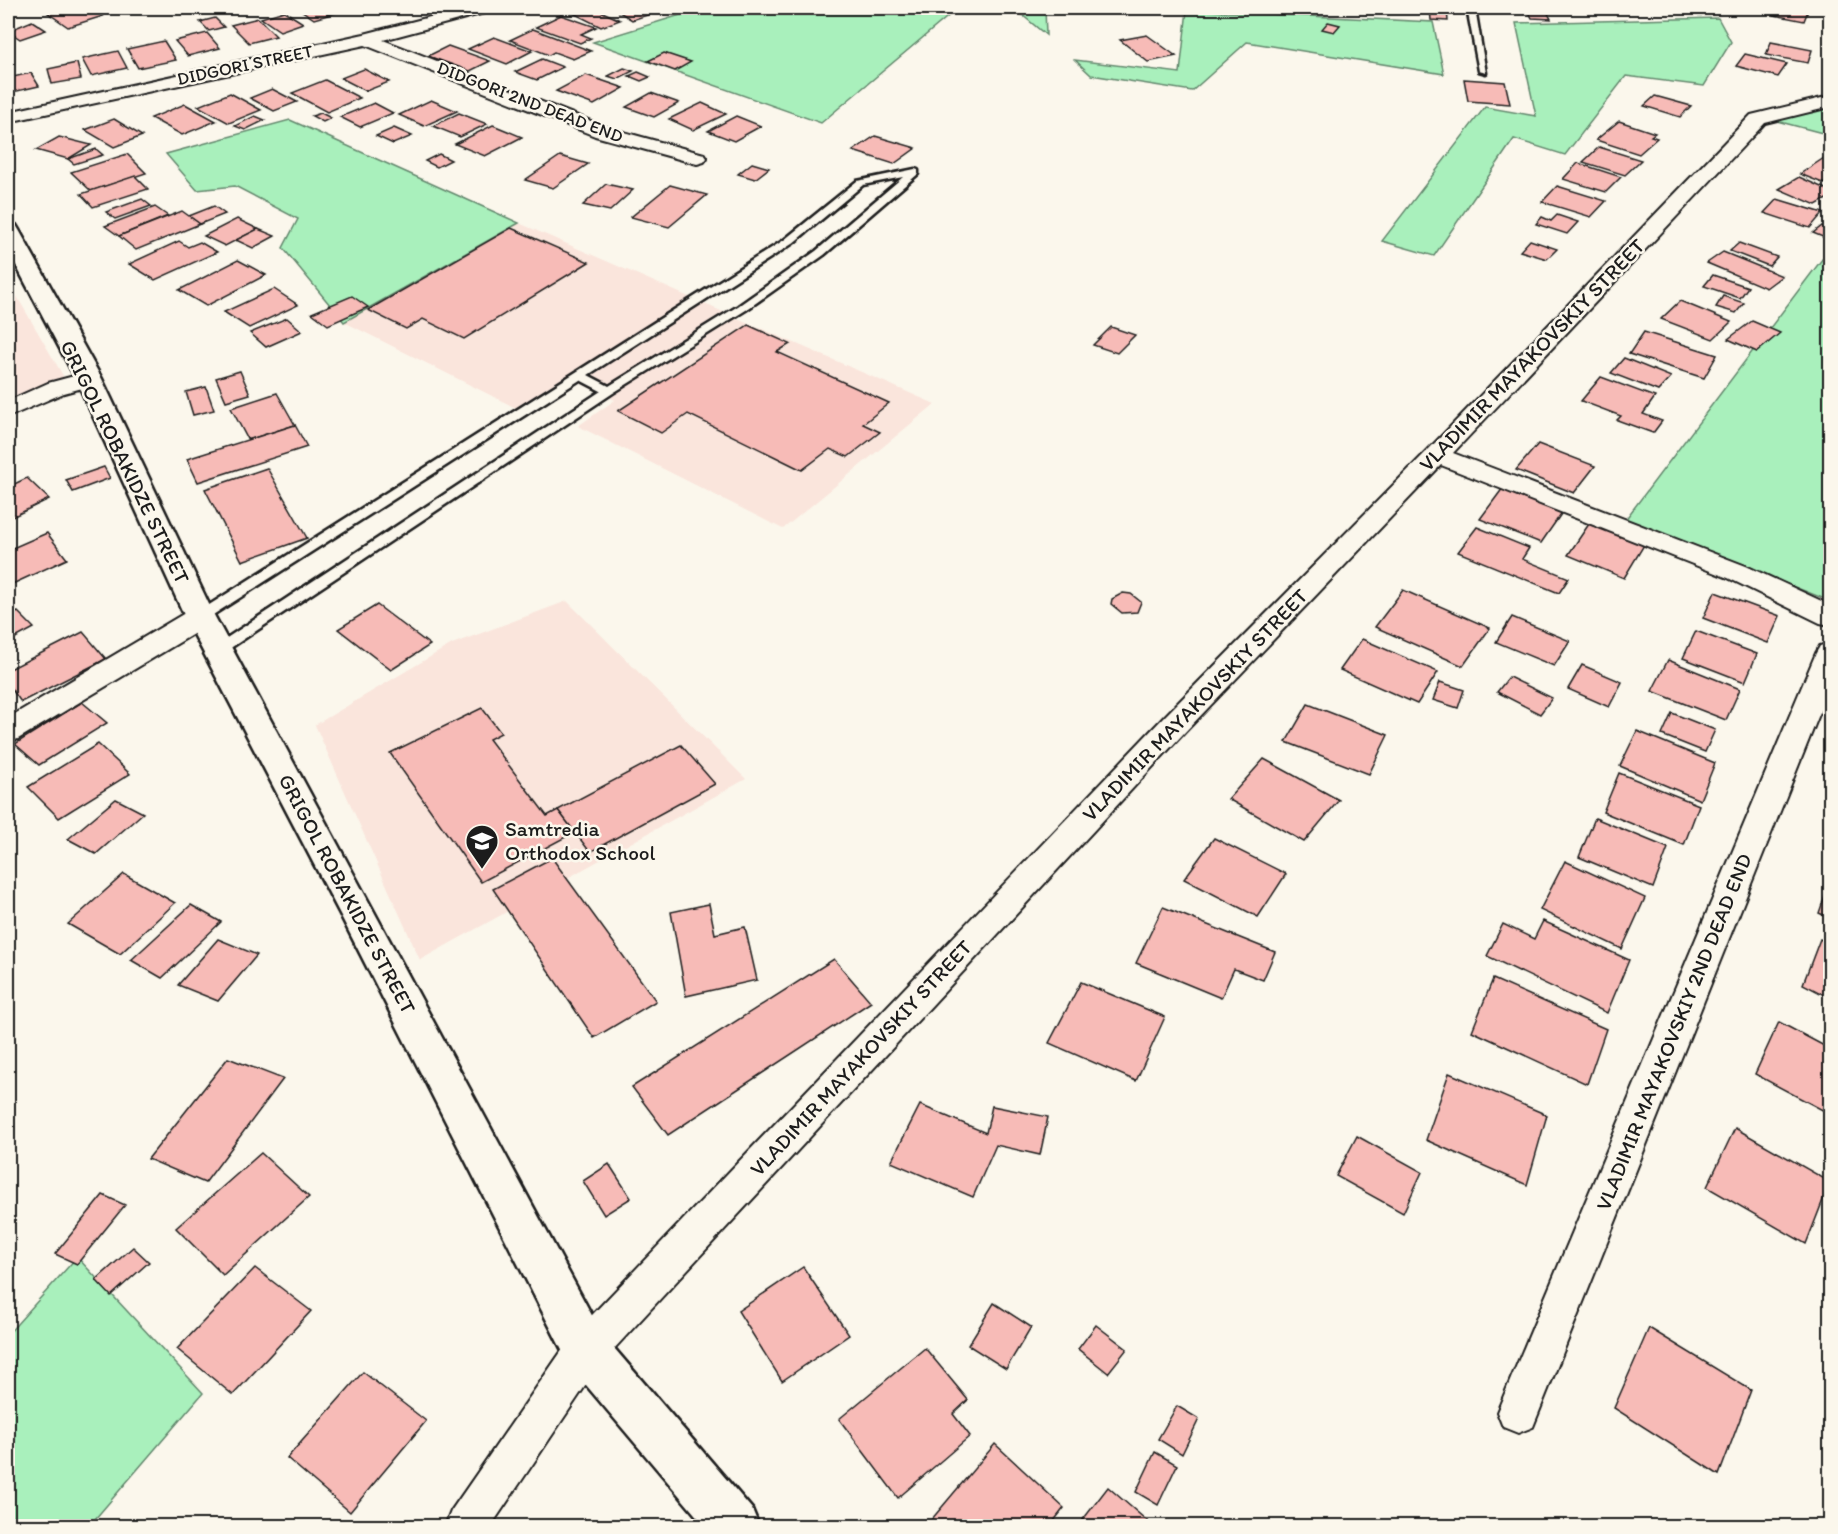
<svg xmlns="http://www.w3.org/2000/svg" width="1838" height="1534" font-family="Itim,sans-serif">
	<rect width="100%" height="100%" fill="#fbf7ec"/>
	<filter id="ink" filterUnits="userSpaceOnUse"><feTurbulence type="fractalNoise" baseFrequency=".0167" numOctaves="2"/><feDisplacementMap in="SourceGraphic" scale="12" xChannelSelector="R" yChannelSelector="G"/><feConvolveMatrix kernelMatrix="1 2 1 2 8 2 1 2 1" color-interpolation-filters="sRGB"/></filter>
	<g filter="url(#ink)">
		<g fill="#fae5dc">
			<path d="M519,223L935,404L783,529L578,426L615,400L565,376L516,408L344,322Z"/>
			<path d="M8,281L65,379L8,403Z"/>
			<path d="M567,601L746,779L420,960L315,725L452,644Z"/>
		</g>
		<g fill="#a9f0bc" stroke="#62866c" stroke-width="1.5">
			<path d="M703,8H958L821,123L593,42Z"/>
			<path d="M1014,8H1045L1046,35Z"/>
			<path d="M1187,10L1433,22L1444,74L1247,42L1192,91L1091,75L1075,60L1180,73Z"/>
			<path d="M1718,18L1731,42L1704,86L1626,76L1565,155L1514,139L1434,256L1382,241L1485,107L1536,116L1516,23Z"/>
			<path d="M1830,106V135L1773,120Z"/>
			<path d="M290,120L519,223L344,322L283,248L298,219L235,186L197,190L166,154Z"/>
			<path d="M1829,250H1830V601L1625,520Z"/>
			<path d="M77,1257L203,1393L89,1526H8V1334Z"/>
		</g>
		<g fill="#f7bbb7" stroke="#1c1c1c" stroke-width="1.5">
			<path d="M66,8H90L103,16L68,27L48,13Z"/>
			<path d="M309,8H328L335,13L314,19L301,10Z"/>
			<path d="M589,8H594L620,20L601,27L573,13Z"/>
			<path d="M613,8H669L632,20Z"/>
			<path d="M1527,8H1545L1551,19L1532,18Z"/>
			<path d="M1555,8H1586L1588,11H1557Z"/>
			<path d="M1777,8H1809L1804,21L1774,15Z"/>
			<path d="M1430,9L1447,10L1448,21L1431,20Z"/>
			<path d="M284,11L303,23L280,31L261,18Z"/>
			<path d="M561,15L596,27L581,34L591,38L580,43L536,27Z"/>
			<path d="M215,18L224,27L209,31L200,22Z"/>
			<path d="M258,18L276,36L249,43L231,25Z"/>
			<path d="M32,21L46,30L20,39L8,31Z"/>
			<path d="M1328,22L1340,25L1334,32L1322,29Z"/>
			<path d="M533,29L591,51L573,59L554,52L549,55L510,40Z"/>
			<path d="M207,33L220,48L188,56L175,41Z"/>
			<path d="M1147,35L1176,56L1148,62L1120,40Z"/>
			<path d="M494,37L532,51L507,64L468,49Z"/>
			<path d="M164,41L176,60L138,68L127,49Z"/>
			<path d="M1771,42L1812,50L1808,63L1766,55Z"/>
			<path d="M448,46L490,61L470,71L428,56Z"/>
			<path d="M118,51L127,68L91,76L82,59Z"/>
			<path d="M664,53L691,62L675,71L648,61Z"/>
			<path d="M1745,54L1787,64L1778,77L1736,66Z"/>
			<path d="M542,59L563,67L537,80L515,72Z"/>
			<path d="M77,63L81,79L52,84L48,69Z"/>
			<path d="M624,68L633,71L617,79L608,76Z"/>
			<path d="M364,69L389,82L366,91L341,78Z"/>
			<path d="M638,72L650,77L641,81L629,76Z"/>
			<path d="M31,73L39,86L8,93V78Z"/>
			<path d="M586,75L624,88L594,105L556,91Z"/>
			<path d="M1464,79L1505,82L1510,104L1468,101Z"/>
			<path d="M325,80L360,98L327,112L292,93Z"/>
			<path d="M272,89L297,102L274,111L250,98Z"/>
			<path d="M230,93L261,110L229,123L198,106Z"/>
			<path d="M651,93L679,103L654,117L626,107Z"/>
			<path d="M1655,96L1691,106L1680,117L1644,106Z"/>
			<path d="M431,100L457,111L424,126L399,115Z"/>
			<path d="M374,103L393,113L360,127L340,117Z"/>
			<path d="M702,103L726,114L693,130L669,119Z"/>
			<path d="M185,104L216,121L182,135L151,118Z"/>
			<path d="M321,113L331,118L323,122L312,116Z"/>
			<path d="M459,113L487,124L460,137L433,126Z"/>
			<path d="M255,116L265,120L245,130L235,126Z"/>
			<path d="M736,116L761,126L734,141L708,131Z"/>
			<path d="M114,119L142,136L114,147L85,130Z"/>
			<path d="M1619,121L1655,133L1651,136L1657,138L1639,154L1596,140Z"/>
			<path d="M493,125L522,137L485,156L455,144Z"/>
			<path d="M394,128L412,136L393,144L376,136Z"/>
			<path d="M875,136L916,148L894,164L853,151Z"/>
			<path d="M59,137L91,145L68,159L36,150Z"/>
			<path d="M1599,147L1641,160L1625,175L1583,162Z"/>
			<path d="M96,149L103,155L74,164L68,159Z"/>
			<path d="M127,154L146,173L91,191L71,172Z"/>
			<path d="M439,154L451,160L437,167L425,161Z"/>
			<path d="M560,156L588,164L553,188L525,180Z"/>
			<path d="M1824,158L1830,161V186L1800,174Z"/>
			<path d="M752,163L769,168L755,179L738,174Z"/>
			<path d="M1578,163L1621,177L1606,192L1563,179Z"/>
			<path d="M135,176L148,189L93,207L81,194Z"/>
			<path d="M1799,177L1830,191V197L1816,205L1779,189Z"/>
			<path d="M606,184L633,190L610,211L583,205Z"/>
			<path d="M670,185L707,195L669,227L631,217Z"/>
			<path d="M1557,186L1606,201L1591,217L1542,202Z"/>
			<path d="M142,199L151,206L115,219L106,212Z"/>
			<path d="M1777,199L1823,213L1810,228L1764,213Z"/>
			<path d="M214,206L225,214L200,224L189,216Z"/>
			<path d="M155,207L168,216L119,236L105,226Z"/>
			<path d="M182,211L200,224L136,250L119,236Z"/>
			<path d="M1557,215L1578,222L1567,234L1536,224L1542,217L1551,221Z"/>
			<path d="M237,219L258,229L225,246L204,236Z"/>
			<path d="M1822,226L1830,230V240L1813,233Z"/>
			<path d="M511,228L589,262L464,339L423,319L406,329L368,310Z"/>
			<path d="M258,229L275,236L253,248L236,240Z"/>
			<path d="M1530,240L1557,249L1547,259L1520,251Z"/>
			<path d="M179,241L188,247L200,242L217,252L155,280L129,264Z"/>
			<path d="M1739,243L1777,257L1769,266L1730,251Z"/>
			<path d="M1723,252L1782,276L1766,288L1707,263Z"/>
			<path d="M238,260L266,275L206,306L179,290Z"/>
			<path d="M1713,275L1748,287L1740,298L1704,286Z"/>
			<path d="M274,289L298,305L249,328L224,312Z"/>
			<path d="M352,296L368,307L328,325L312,313Z"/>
			<path d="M1723,296L1744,303L1736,313L1716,307Z"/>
			<path d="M1680,301L1731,322L1713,339L1661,319Z"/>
			<path d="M287,318L302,331L266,347L250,333Z"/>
			<path d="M1752,321L1780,333L1757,352L1728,339Z"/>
			<path d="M748,325L790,344L777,352L889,403L863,424L880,432L848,457L830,449L802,470L688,414L661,433L618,411Z"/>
			<path d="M1111,327L1135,335L1117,353L1093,345Z"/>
			<path d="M1644,332L1717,355L1704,378L1629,354Z"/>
			<path d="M1624,358L1671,377L1658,391L1611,373Z"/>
			<path d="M240,371L250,394L226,401L216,378Z"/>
			<path d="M1601,377L1655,397L1643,414L1662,421L1653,433L1617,420L1621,416L1581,401Z"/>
			<path d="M206,387L214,410L193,415L186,392Z"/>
			<path d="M277,393L295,425L248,440L231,408Z"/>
			<path d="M295,425L307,447L198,482L187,459Z"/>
			<path d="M1538,444L1595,466L1574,493L1516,470Z"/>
			<path d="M104,467L110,478L73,492L66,480Z"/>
			<path d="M267,468L307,538L242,561L205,489Z"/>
			<path d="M27,478L49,499L8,519V487Z"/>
			<path d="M1503,488L1563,511L1541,543L1480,519Z"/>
			<path d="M1589,524L1644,545L1624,578L1568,555Z"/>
			<path d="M1477,527L1529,548L1522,559L1569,578L1559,593L1458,552Z"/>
			<path d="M47,533L67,559L8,586V550Z"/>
			<path d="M1403,590L1490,628L1463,666L1375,627Z"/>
			<path d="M1715,592L1780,616L1768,643L1703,618Z"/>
			<path d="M1123,593L1131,594L1141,602L1137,612L1122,613L1111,604L1112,599Z"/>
			<path d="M377,605L430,645L391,670L338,629Z"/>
			<path d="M18,612L34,628L8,642V617Z"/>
			<path d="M1512,617L1570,641L1554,666L1496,642Z"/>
			<path d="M1696,631L1757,654L1745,682L1683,658Z"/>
			<path d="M83,632L106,659L21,702L8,684V670Z"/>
			<path d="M1362,639L1438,672L1417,704L1340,670Z"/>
			<path d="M1668,660L1740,689L1726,720L1652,691Z"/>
			<path d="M1582,665L1622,682L1609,707L1568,689Z"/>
			<path d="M1509,677L1552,698L1540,714L1497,692Z"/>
			<path d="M1440,682L1464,690L1458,708L1433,700Z"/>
			<path d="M82,702L107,723L39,765L15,744Z"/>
			<path d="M1308,704L1388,735L1369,774L1286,742Z"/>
			<path d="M482,708L501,733L489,739L547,816L558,810L575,832L481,882L390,753Z"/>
			<path d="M1672,713L1715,730L1705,752L1662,735Z"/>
			<path d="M1637,731L1715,763L1700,800L1620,766Z"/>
			<path d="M98,744L130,774L59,818L28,787Z"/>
			<path d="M681,745L715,784L590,852L558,810Z"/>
			<path d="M1264,759L1339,800L1304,842L1228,799Z"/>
			<path d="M1619,773L1699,805L1684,845L1603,812Z"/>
			<path d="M116,799L143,813L96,854L68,839Z"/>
			<path d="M1595,818L1668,848L1653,888L1579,857Z"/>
			<path d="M1214,838L1286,874L1258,917L1184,879Z"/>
			<path d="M552,858L656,1001L594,1038L493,889Z"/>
			<path d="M1565,861L1645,898L1622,949L1540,910Z"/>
			<path d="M124,874L175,903L120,954L68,924Z"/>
			<path d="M1830,881V918L1819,913Z"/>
			<path d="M709,904L715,934L745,927L757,980L686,996L671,912Z"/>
			<path d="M191,905L221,922L162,978L131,960Z"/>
			<path d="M1163,907L1275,952L1263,980L1234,969L1221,998L1136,963Z"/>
			<path d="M1543,921L1629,960L1607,1013L1487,956L1503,924L1534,939Z"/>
			<path d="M218,939L257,955L218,1001L178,985Z"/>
			<path d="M1820,939L1830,944V998L1803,984Z"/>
			<path d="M834,959L871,1002L668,1135L632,1087Z"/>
			<path d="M1493,979L1606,1029L1587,1084L1472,1031Z"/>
			<path d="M1081,982L1165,1017L1136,1081L1049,1043Z"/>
			<path d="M1779,1022L1830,1049V1114L1755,1074Z"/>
			<path d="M228,1058L283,1079L205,1183L148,1159Z"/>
			<path d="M1449,1073L1547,1115L1527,1185L1426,1140Z"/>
			<path d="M920,1105L986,1133L992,1106L1048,1117L1040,1155L996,1145L973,1197L891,1162Z"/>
			<path d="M1735,1128L1830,1182L1806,1244L1707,1187Z"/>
			<path d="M1357,1136L1422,1172L1403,1213L1336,1176Z"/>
			<path d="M261,1153L309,1197L223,1275L176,1228Z"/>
			<path d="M609,1164L631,1198L604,1215L583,1181Z"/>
			<path d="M103,1195L125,1205L77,1264L55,1254Z"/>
			<path d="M133,1247L149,1262L111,1296L96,1280Z"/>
			<path d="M803,1267L849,1335L782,1381L738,1311Z"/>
			<path d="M255,1268L311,1311L233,1395L177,1349Z"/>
			<path d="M994,1303L1031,1327L1006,1369L968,1345Z"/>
			<path d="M1096,1325L1127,1349L1108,1373L1078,1349Z"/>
			<path d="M1649,1328L1751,1390L1719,1475L1614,1408Z"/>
			<path d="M925,1348L968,1400L953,1414L970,1436L898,1498L839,1419Z"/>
			<path d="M363,1372L426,1421L350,1512L287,1458Z"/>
			<path d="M1177,1406L1199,1419L1182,1454L1158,1439Z"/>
			<path d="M995,1444L1064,1508L1050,1526H926Z"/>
			<path d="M1155,1452L1177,1465L1158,1505L1136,1492Z"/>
			<path d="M1108,1487L1153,1526H1078Z"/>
		</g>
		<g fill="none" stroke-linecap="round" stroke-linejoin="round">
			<g stroke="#1c1c1c" stroke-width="5">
				<g id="service">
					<path d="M1467,8H1475L1486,73L1479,71Z"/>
					<path d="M915,169L918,170V174L824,255L746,310L613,393L223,653H213L211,650L213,647L601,391L580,380L205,620H195L193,617L195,614L784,240L857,181ZM903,177L816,251L738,306L609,386L588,375L792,244L863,185Z"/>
				</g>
			</g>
			<g stroke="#1c1c1c" stroke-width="4">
				<g id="minor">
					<path d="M465,8H490L488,12L383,40L609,128L704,154L707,158L704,162L697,164L595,136L365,45L8,122V112L364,34Z"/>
					<path d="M1830,96V107L1765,123L1453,453L1746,566L1830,605V625L1820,623L1728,578L1441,465L1184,733L600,1364L491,1526H445L451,1511L572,1336L1164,717L1428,450L1751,115Z"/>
					<path d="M89,372L97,374L101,379L97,384L64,393L8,417V401L48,383Z"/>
					<path d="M200,608L210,610L214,617L210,624L18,739L8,742V718L190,610Z"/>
					<path d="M1830,643V687L1533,1427L1518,1433L1503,1427L1497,1412L1816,653L1820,646Z"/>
				</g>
			</g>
			<g stroke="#1c1c1c" stroke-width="5">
				<path id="tertiary" d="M8,223L16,225L19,230L102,379L215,617L602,1334L752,1509L759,1526H705L570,1366L341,916L185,617L76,379L8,250Z"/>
			</g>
			<use href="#service" fill="#fbf7ec" fill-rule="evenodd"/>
			<use href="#minor" fill="#fbf7ec" fill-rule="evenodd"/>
			<use href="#tertiary" fill="#fbf7ec" fill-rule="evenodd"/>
		</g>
	</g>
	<defs>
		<g id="school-pin" transform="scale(1.725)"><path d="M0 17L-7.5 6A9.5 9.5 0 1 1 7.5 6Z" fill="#1c1c1c" stroke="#fbf7ec"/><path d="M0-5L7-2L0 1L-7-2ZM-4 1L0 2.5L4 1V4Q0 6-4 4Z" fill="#fff"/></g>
	</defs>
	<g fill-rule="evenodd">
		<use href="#school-pin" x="482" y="841"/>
	</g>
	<g text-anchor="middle" stroke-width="5" stroke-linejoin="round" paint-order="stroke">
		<g font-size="18" fill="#1c1c1c" stroke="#fbf7ec">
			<text transform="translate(245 65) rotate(-12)" y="6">DIDGORI STREET</text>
			<text transform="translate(530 102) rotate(21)" y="6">DIDGORI 2ND DEAD END</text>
		</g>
		<g font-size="21" fill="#1c1c1c" stroke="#fbf7ec">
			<text transform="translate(1532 355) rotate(-46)" y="7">VLADIMIR MAYAKOVSKIY STREET</text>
			<text transform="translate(125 462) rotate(64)" y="7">GRIGOL ROBAKIDZE STREET</text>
			<text transform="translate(1195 705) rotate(-46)" y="7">VLADIMIR MAYAKOVSKIY STREET</text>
			<text transform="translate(347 894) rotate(62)" y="7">GRIGOL ROBAKIDZE STREET</text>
			<text transform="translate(1674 1032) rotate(-68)" y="7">VLADIMIR MAYAKOVSKIY 2ND DEAD END</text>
			<text transform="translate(861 1058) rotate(-47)" y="7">VLADIMIR MAYAKOVSKIY STREET</text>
		</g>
		<g font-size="21" fill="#1c1c1c" stroke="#fbf7ec" text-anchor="start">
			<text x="505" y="836">Samtredia<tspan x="505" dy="24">Orthodox School</tspan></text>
		</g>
	</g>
	<rect width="1838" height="1534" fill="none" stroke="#fbf7ec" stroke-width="30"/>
	<rect x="15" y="15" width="1808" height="1504" fill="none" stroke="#1c1c1c" stroke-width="2" filter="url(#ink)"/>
</svg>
